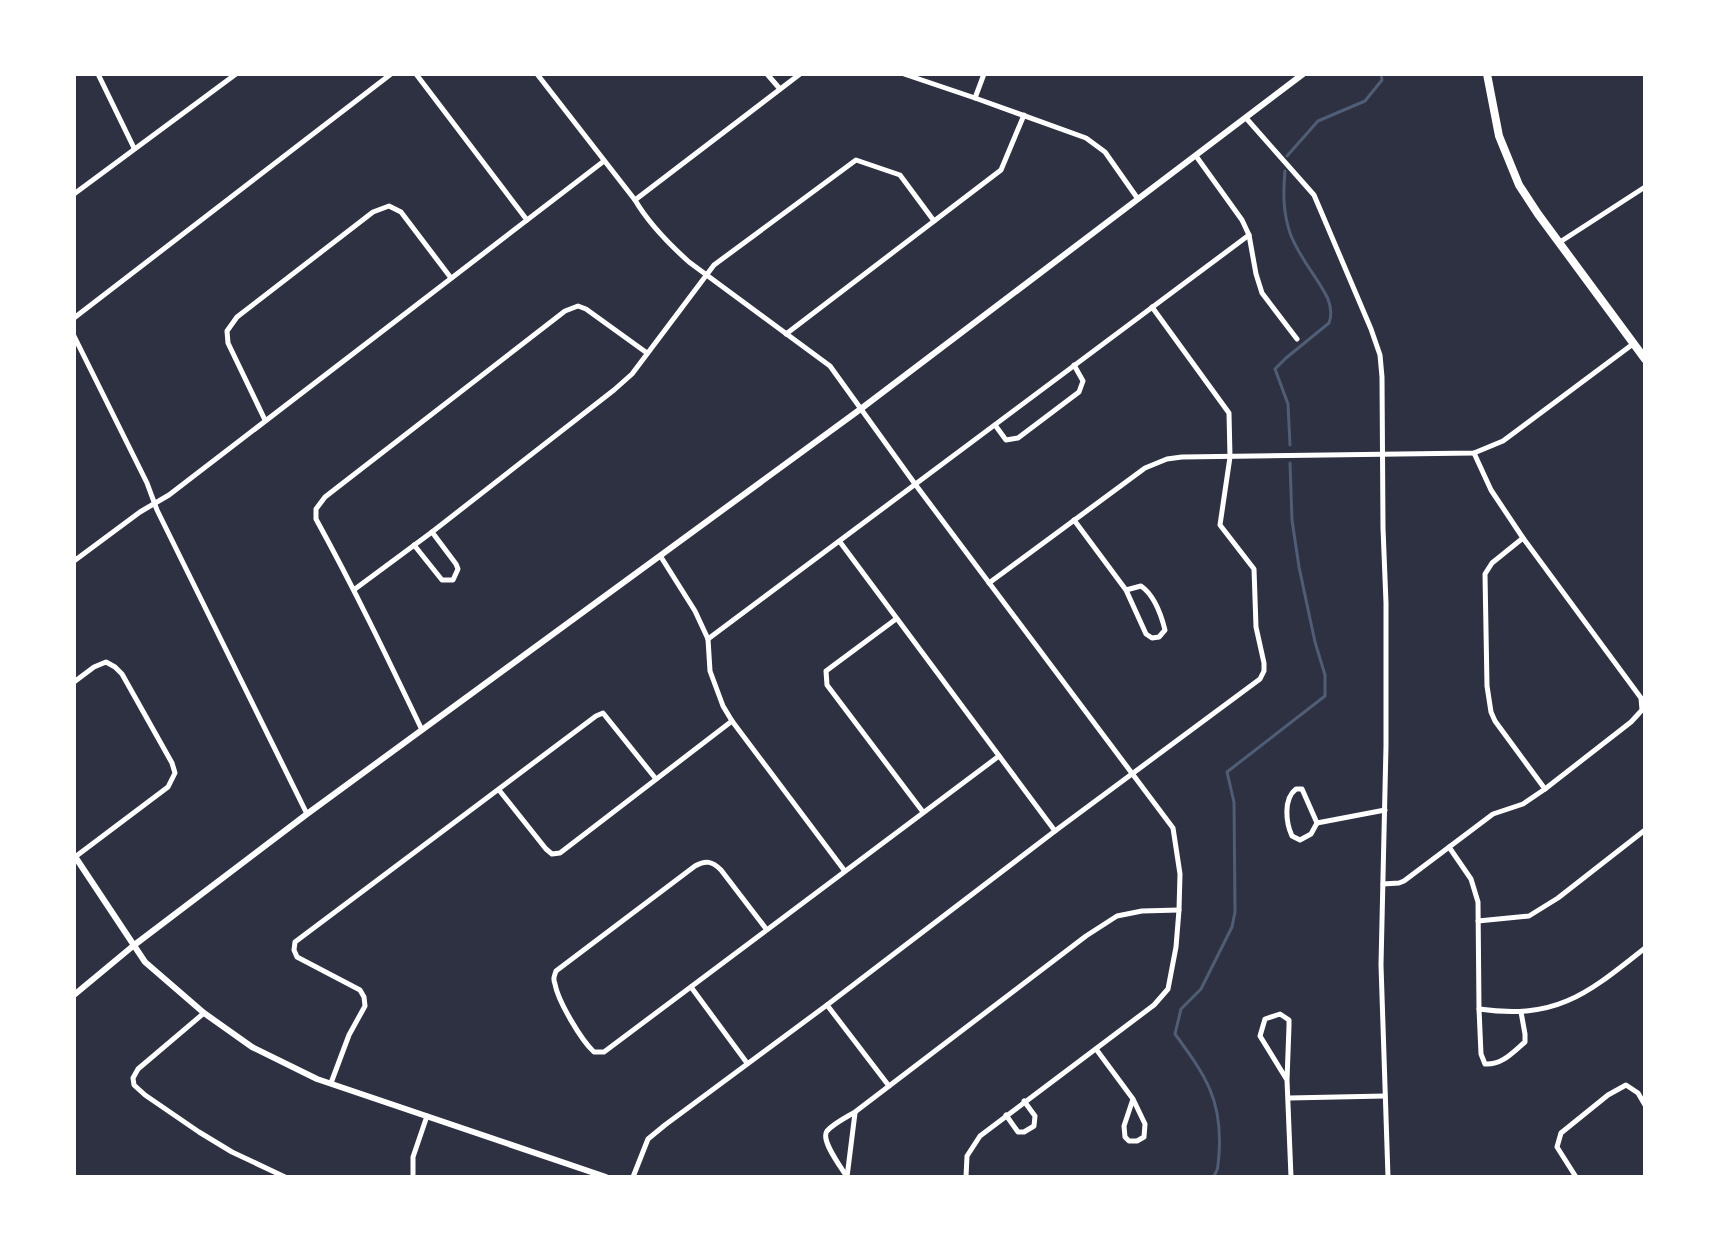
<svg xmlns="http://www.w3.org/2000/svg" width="1719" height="1251" font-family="Spectral,serif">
	<rect width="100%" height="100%" fill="#2d3142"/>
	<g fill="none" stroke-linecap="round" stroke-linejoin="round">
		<g stroke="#4f5d75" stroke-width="3">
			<path d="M1287,156L1318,121L1365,101L1382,80L1381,74"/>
			<path d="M1285,171C1283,193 1283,212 1290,233C1299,258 1317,276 1328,299C1331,307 1332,315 1329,323L1286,358L1275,369L1288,404L1290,445"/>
			<path d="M1213,1177C1219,1170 1218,1163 1219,1154C1223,1100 1205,1075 1175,1034L1181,1009L1201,989L1232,927L1235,912L1234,802L1227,772L1325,696V675L1315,642L1299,567L1292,520L1290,463"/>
		</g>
		<g stroke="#fff" stroke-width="5">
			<path d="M98,74L134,148"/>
			<path d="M416,74L527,220"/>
			<path d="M537,74L635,200C649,224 669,244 689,262L830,366L915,484L1173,828L1180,874L1179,910L1176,947L1168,989L1154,1005L980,1136L967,1156L966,1177"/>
			<path d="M767,74L780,89"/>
			<path d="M904,74L975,98L1086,138L1105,152L1138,199"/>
			<path d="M975,98L984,74"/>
			<path d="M1246,118L1314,195L1371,329L1380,355L1382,377L1383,528L1386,603V746L1381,965L1388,1177"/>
			<path d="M1196,156L1242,220L1249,235L1256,274L1262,293L1297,339"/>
			<path d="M74,194L236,74"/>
			<path d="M635,200L800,74"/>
			<path d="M1560,242L1645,187"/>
			<path d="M74,318L391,74"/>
			<path d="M786,334L1001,170L1024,115"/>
			<path d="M74,336L147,483L157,510L307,814"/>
			<path d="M265,420L228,343L227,331L237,317L373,212L389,206L401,212L451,278"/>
			<path d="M995,425L1006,440L1018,438L1079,392L1083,381L1074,365"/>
			<path d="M1074,520L1126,590L1146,634L1152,638L1159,637L1165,630C1161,614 1154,595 1141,586L1126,590"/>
			<path d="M1523,538L1492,563L1485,574L1487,686L1491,712L1495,721L1545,789"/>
			<path d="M840,542L1055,831"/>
			<path d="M414,545L442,580H453L458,569L456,564L432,532"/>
			<path d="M661,557L695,611L708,639L710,671L723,706L732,721L844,870"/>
			<path d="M74,561L140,512L169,495L604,161"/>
			<path d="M989,583L1145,468L1167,459L1182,457L1474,453L1503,441L1633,344"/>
			<path d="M355,589L432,532L614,390L632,374L714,265L856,160L900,175L934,221"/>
			<path d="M896,619L826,671L827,685L923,812"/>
			<path d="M708,639L1249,235"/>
			<path d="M74,682L94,667L106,662L115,667L122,674L172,763L175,773L168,787L75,857"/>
			<path d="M422,730C388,659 354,588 316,519V509L325,497L565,311L578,306L586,309L647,353"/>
			<path d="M1296,789H1302L1317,823L1311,834L1300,840L1292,836C1286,823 1283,799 1296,789Z"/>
			<path d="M499,790L546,849L552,854L560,853L732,721"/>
			<path d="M1317,823L1385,810"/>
			<path d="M1449,847L1471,879L1478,902L1479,1009C1557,1020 1587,994 1645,948"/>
			<path d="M1383,884L1399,883L1404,881L1493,814L1523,804L1545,789L1631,722L1642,710L1641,698L1523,538L1491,490L1474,453"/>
			<path d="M1478,921L1529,916L1558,898L1645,830"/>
			<path d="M767,930L721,870C712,861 706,860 695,866L556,971C554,977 553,978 555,984C558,1001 581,1040 594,1052H604C736,954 867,854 999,756"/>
			<path d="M691,987L747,1063"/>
			<path d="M827,1005L889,1086"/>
			<path d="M1479,1009L1481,1054L1485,1064C1502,1065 1512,1053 1525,1042V1034L1521,1012"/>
			<path d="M204,1013L138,1069L133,1078L134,1085L145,1095L199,1132L232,1152L285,1177"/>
			<path d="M1096,1049L1133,1099L1145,1124L1144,1137L1137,1141H1129L1125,1137L1124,1126L1133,1099"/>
			<path d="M1287,1080L1260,1036L1265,1019L1280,1014L1289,1020V1026L1287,1080L1291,1177"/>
			<path d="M331,1083L349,1035L365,1006L364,997L360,990L297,957L294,950L295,942L596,716L603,713L656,779"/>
			<path d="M1289,1098L1385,1096"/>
			<path d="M1006,1115L1018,1132H1024L1034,1126L1035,1116L1024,1101"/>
			<path d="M413,1177V1157L427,1116"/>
			<path d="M633,1177L648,1139L665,1125L827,1005L1055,831L1260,679L1264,671V663L1256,627L1254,569L1220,525L1230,457L1229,413L1152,307"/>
			<path d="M847,1177C841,1167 820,1140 827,1131C834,1123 847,1117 855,1112L1086,936L1117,916L1142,911L1179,910"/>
			<path d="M847,1177L855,1113"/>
			<path d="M1576,1177L1557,1147L1561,1133L1608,1095L1626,1085L1638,1093L1645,1105"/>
		</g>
		<g stroke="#fff" stroke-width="6">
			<path d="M74,855L145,962L204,1013L252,1047L317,1079L606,1177"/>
			<path d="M74,995L133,946L307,814L862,408L1303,74"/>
		</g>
		<path stroke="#fff" stroke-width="8" d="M1487,74L1499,136L1519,185L1538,214L1645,359"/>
	</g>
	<rect width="1719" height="1251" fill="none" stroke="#ffffff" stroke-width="152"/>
</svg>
